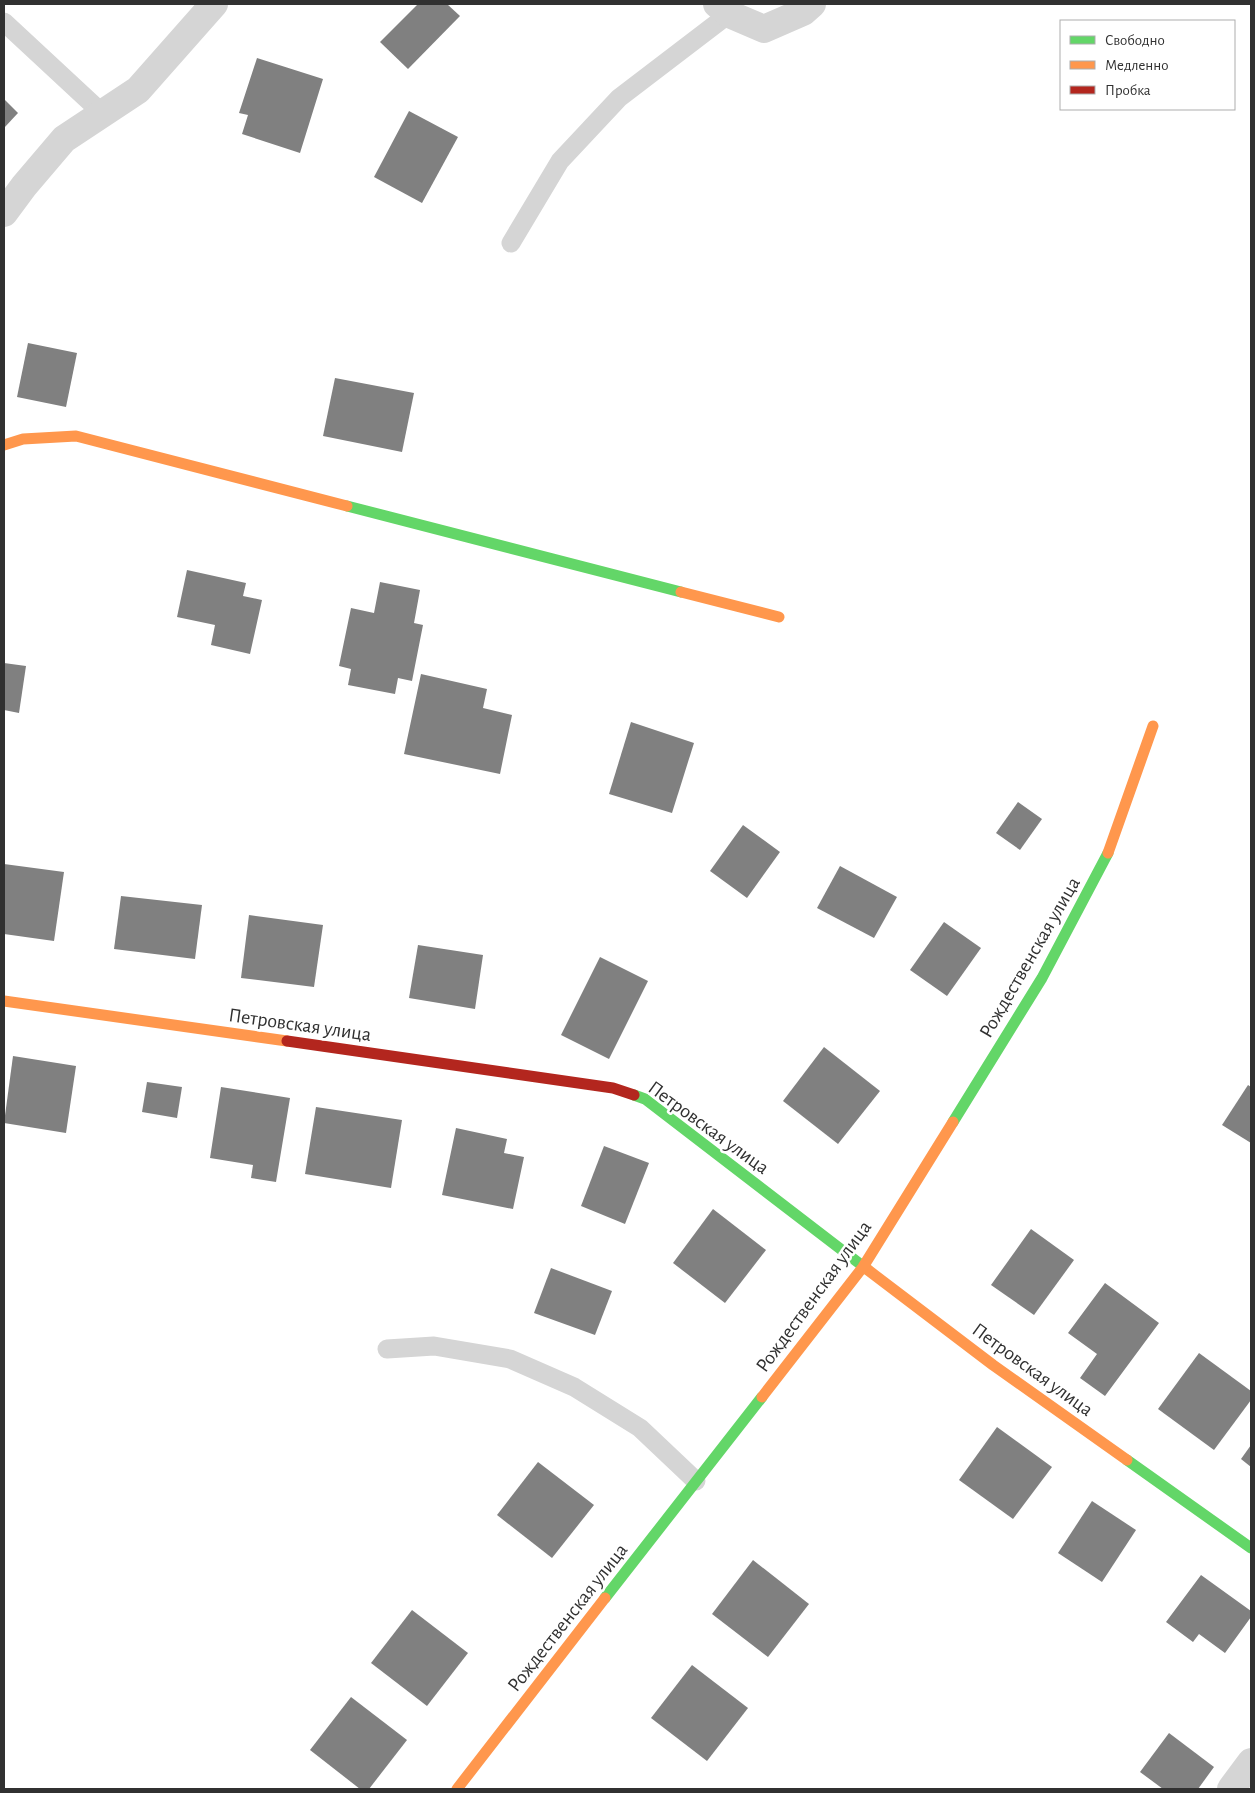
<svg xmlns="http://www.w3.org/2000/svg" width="1255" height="1793" font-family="'Alegreya Sans',sans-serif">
	<rect width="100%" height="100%" fill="#fff"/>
	<g fill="#808080">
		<path d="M418,4H447L460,16L408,69L380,42Z"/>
		<path d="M257,58L323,79L300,153L242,134L248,115L239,113Z"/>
		<path d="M4,99L18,113L4,128Z"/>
		<path d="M409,111L458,137L422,203L374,177Z"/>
		<path d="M28,343L77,353L66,407L17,397Z"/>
		<path d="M335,378L414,393L402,452L323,436Z"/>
		<path d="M187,570L246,583L243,596L262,600L250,654L211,645L215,625L177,617Z"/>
		<path d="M380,582L420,590L414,623L423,625L412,681L398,678L395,694L348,685L351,669L339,666L351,608L374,613Z"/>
		<path d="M4,663L26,666L19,713L4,710Z"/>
		<path d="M421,674L487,689L483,708L512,715L500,774L404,754Z"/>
		<path d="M631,722L694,743L672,813L609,794Z"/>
		<path d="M1018,802L1042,819L1020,850L996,833Z"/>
		<path d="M743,825L780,852L747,898L710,871Z"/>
		<path d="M4,864L64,872L54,941L4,934Z"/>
		<path d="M840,866L897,897L874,938L817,908Z"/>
		<path d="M121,896L202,905L195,959L114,949Z"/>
		<path d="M249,915L323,925L314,987L241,978Z"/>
		<path d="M944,922L981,948L947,996L910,970Z"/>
		<path d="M418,945L483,955L475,1009L409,998Z"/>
		<path d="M600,957L648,981L609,1059L561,1035Z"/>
		<path d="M824,1047L880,1091L838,1144L783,1101Z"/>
		<path d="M13,1056L76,1066L66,1133L4,1123Z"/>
		<path d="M147,1082L182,1087L177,1118L142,1112Z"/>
		<path d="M1248,1085L1251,1087V1143L1222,1125Z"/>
		<path d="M221,1087L290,1098L276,1182L251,1178L253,1165L210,1158Z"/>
		<path d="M316,1107L402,1120L391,1188L305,1174Z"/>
		<path d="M456,1128L507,1139L504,1153L524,1157L513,1209L442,1195Z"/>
		<path d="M604,1146L649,1163L625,1224L581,1206Z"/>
		<path d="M713,1209L766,1250L725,1303L673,1263Z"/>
		<path d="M1031,1229L1074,1260L1034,1315L991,1285Z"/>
		<path d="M551,1268L612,1291L595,1335L534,1313Z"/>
		<path d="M1105,1283L1159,1323L1105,1396L1080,1378L1097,1354L1068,1333Z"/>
		<path d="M1199,1353L1251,1391V1400L1214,1450L1158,1409Z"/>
		<path d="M997,1427L1052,1467L1013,1519L959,1480Z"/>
		<path d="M1251,1445V1467L1241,1459Z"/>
		<path d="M538,1462L594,1505L552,1558L497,1515Z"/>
		<path d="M1092,1501L1136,1530L1102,1582L1058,1553Z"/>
		<path d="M753,1560L809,1604L768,1657L712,1614Z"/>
		<path d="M1201,1575L1251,1611V1617L1225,1653L1199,1634L1193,1642L1166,1622Z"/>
		<path d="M412,1610L468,1653L427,1706L371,1663Z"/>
		<path d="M692,1665L748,1708L707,1761L651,1718Z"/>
		<path d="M351,1697L407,1740L369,1789H360L310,1750Z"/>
		<path d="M1169,1733L1214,1767L1198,1789H1163L1140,1772Z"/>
	</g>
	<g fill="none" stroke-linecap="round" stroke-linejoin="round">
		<g stroke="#d5d5d5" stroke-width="19">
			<path d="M4,22L102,113"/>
			<path d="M511,243L560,161L619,98L729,14"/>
			<path d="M387,1349L434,1346L510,1359L574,1387L640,1428L696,1481"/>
		</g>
		<g stroke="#d5d5d5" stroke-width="28">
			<path d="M717,4L729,14L764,29L803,12L812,4"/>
			<path d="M4,213L24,186L64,139L138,90L214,4"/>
			<path d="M1231,1789L1251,1762"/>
		</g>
		<g stroke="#63d668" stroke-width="11">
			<path d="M347,506L681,592"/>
			<path d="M634,1095L645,1099L868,1270"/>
			<path d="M953,1122L1042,978L1108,853"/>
			<path d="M1127,1460L1251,1548"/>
			<path d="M605,1598L762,1397"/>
		</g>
		<g stroke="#ff974d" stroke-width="11">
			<path d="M4,445L23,439L76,436L347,506"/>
			<path d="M681,592L779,617"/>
			<path d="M1108,853L1153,726"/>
			<path d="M4,1001L287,1041"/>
			<path d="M868,1270L993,1365L1127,1460"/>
			<path d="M762,1397L863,1267L953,1122"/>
			<path d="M457,1789L605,1598"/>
		</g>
		<path stroke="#b3261e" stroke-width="11" d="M287,1041L613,1088L634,1095"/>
	</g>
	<g text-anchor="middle" stroke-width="5" stroke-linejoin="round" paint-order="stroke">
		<g font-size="20" fill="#313131" stroke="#fff">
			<text transform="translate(1029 957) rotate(-60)" y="7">Рождественская улица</text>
			<text transform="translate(300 1024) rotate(8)" y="7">Петровская улица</text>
			<text transform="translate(709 1127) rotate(36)" y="7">Петровская улица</text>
			<text transform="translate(813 1296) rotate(-54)" y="7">Рождественская улица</text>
			<text transform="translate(1033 1369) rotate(36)" y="7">Петровская улица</text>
			<text transform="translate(567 1617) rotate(-52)" y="7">Рождественская улица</text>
		</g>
	</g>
	<rect width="1255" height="1793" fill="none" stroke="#313131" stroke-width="10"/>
	<rect x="1060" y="20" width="175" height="90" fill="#ffffff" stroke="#adadad"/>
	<rect x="1070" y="36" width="25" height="8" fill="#63d668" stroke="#adadad"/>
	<text x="1105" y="45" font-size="15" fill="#313131">Свободно</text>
	<rect x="1070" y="61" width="25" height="8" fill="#ff974d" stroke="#adadad"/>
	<text x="1105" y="70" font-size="15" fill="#313131">Медленно</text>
	<rect x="1070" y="86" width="25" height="8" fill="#b3261e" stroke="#adadad"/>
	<text x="1105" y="95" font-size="15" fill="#313131">Пробка</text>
</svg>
